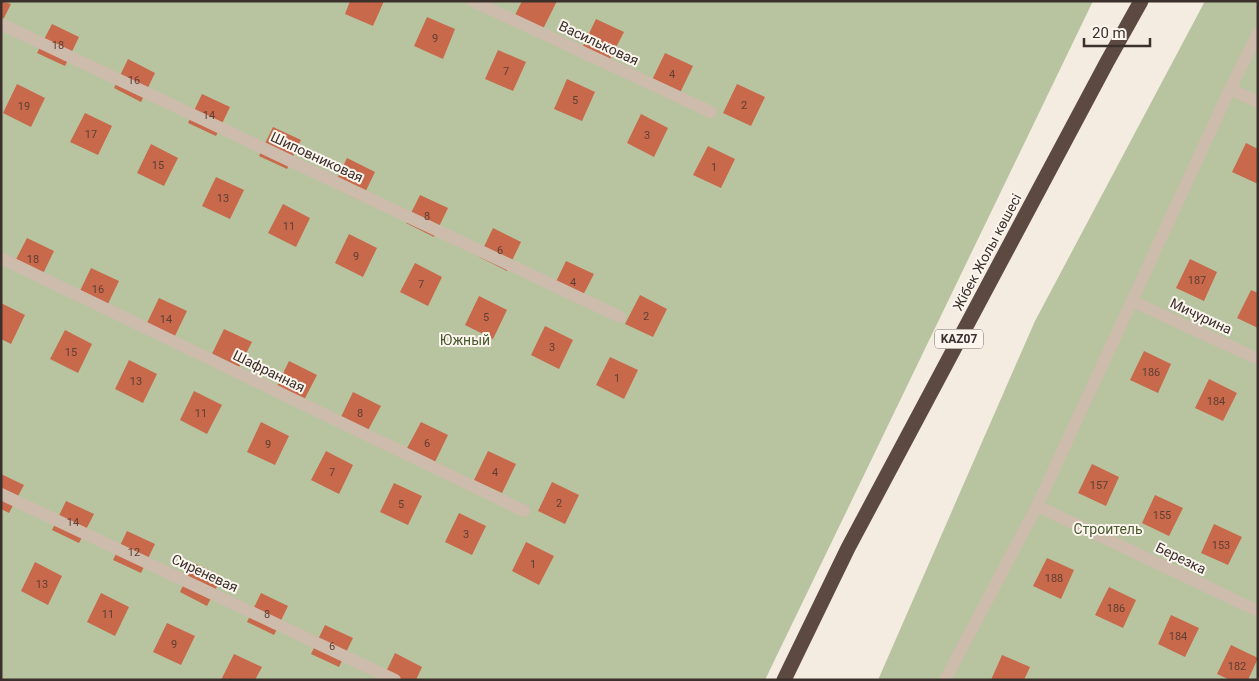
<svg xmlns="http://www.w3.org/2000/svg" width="1259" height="681" font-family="Roboto,sans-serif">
	<rect width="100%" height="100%" fill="#f4ebe1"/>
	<g fill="#b8c4a0">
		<path d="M1,1H1093L765,680H1Z"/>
		<path d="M1205,1H1258V680H878L1035,321Z"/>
	</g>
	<g fill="#c8694b">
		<path d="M1,1L11,4L1,24Z"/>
		<path d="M350,1H384L373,26L345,14Z"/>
		<path d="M522,1H557L543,29L515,15Z"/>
		<path d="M427,17L455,29L443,59L414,46Z"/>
		<path d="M596,19L624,32L609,61L582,48Z"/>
		<path d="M52,24L79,37L65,66L37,53Z"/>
		<path d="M498,50L526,62L513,91L485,79Z"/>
		<path d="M665,53L693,66L679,95L651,82Z"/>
		<path d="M128,59L155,73L141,102L114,88Z"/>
		<path d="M567,79L595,92L582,121L554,109Z"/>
		<path d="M17,84L45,98L31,127L3,113Z"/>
		<path d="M737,84L765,97L751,126L723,113Z"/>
		<path d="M202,94L230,107L216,136L188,123Z"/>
		<path d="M85,113L112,126L98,155L70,142Z"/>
		<path d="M641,114L668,128L654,157L627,143Z"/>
		<path d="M273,127L301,140L287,169L259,156Z"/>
		<path d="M1246,143L1258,149V184L1232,172Z"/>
		<path d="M151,144L178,158L164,186L137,173Z"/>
		<path d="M708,146L735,159L721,188L693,175Z"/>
		<path d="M347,158L375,172L361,201L333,187Z"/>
		<path d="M216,177L244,190L230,219L202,206Z"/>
		<path d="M420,195L448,208L434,237L406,223Z"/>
		<path d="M283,204L310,218L296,247L268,233Z"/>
		<path d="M493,228L521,242L507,271L479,257Z"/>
		<path d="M349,234L377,248L363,277L335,263Z"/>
		<path d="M27,238L54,251L40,280L12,267Z"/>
		<path d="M1190,259L1217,272L1204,301L1176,288Z"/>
		<path d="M566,261L594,274L579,303L552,290Z"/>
		<path d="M415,263L442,277L428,306L400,292Z"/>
		<path d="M91,268L119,281L105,310L77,297Z"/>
		<path d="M1251,290L1258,293V328L1237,318Z"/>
		<path d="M640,295L667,309L653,337L625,324Z"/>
		<path d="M479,296L507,310L493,339L465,325Z"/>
		<path d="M159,298L187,311L173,340L145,327Z"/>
		<path d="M1,303L25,315L11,344L1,339Z"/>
		<path d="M545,326L573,340L559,369L531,355Z"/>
		<path d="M224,329L252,342L237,371L210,358Z"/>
		<path d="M65,330L92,344L78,373L50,359Z"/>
		<path d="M1144,351L1171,364L1158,393L1130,380Z"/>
		<path d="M610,357L638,370L624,399L596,385Z"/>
		<path d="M129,360L157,374L143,403L115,389Z"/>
		<path d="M289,361L317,375L302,404L275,390Z"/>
		<path d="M1209,379L1237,393L1223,421L1195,408Z"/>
		<path d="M194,391L222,405L207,434L180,420Z"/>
		<path d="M353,392L381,406L366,434L339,421Z"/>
		<path d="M261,422L289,436L275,465L247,452Z"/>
		<path d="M421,422L448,435L434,464L406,450Z"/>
		<path d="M326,451L353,465L339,494L311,480Z"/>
		<path d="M488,451L516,464L502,493L474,480Z"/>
		<path d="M1092,464L1119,477L1106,506L1078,493Z"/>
		<path d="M1,474L24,485L9,513L1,509Z"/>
		<path d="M552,482L579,495L565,524L538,511Z"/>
		<path d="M394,483L422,496L408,525L380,512Z"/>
		<path d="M1155,495L1183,508L1169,536L1142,523Z"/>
		<path d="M66,501L94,514L79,543L52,530Z"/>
		<path d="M459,513L486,526L472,555L445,542Z"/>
		<path d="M1214,524L1242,537L1228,565L1201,553Z"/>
		<path d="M127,531L155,544L141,573L113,560Z"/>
		<path d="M526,542L554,556L539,585L512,571Z"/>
		<path d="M1047,558L1074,570L1061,599L1033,586Z"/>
		<path d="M35,562L62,576L48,605L21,591Z"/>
		<path d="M194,563L222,577L207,606L180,592Z"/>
		<path d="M1109,587L1136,600L1123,628L1095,615Z"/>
		<path d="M101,593L129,607L115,636L87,622Z"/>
		<path d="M261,593L288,606L274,635L247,622Z"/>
		<path d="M1171,615L1199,628L1185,657L1158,644Z"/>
		<path d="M167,623L195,636L181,665L153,652Z"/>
		<path d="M325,625L353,638L339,667L311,654Z"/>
		<path d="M1231,645L1258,658L1248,680H1230L1217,674Z"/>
		<path d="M395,653L422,667L416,680H382Z"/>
		<path d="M234,654L262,667L255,680H221Z"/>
		<path d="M1002,655L1030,667L1024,680H991Z"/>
	</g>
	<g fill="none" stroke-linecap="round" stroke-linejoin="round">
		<g stroke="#cdbbac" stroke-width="12">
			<path d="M473,1L711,112"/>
			<path d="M1,24L620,317"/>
			<path d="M1230,89L1258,102"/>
			<path d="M1,258L524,511"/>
			<path d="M1132,301L1258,359"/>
			<path d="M1,494L395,680"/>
			<path d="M1037,506L1258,611"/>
			<path d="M945,680L1037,506L1230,89L1258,33"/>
		</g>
		<path stroke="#5c4a42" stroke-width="15" d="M784,680L848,548L1107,62L1141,1"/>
	</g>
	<g text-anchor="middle" stroke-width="4" stroke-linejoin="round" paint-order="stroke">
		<g font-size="11" fill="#5e3e33">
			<text x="435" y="42">9</text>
			<text x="58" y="49">18</text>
			<text x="506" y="75">7</text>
			<text x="672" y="78">4</text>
			<text x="134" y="84">16</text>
			<text x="575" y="104">5</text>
			<text x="744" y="109">2</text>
			<text x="24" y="110">19</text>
			<text x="209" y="119">14</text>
			<text x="91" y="138">17</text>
			<text x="647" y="139">3</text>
			<text x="158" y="169">15</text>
			<text x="714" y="171">1</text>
			<text x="223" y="202">13</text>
			<text x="427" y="220">8</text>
			<text x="289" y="230">11</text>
			<text x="500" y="254">6</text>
			<text x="356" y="260">9</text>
			<text x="33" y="263">18</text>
			<text x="1197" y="284">187</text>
			<text x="573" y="286">4</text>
			<text x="421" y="288">7</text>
			<text x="98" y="293">16</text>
			<text x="646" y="320">2</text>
			<text x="486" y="321">5</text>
			<text x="166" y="323">14</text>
			<text x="552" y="351">3</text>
			<text x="71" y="356">15</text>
			<text x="1151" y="376">186</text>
			<text x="617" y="382">1</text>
			<text x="136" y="385">13</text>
			<text x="1216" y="405">184</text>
			<text x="201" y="417">11</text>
			<text x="360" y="417">8</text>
			<text x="427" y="447">6</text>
			<text x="268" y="448">9</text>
			<text x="332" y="476">7</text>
			<text x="495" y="476">4</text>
			<text x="1099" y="489">157</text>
			<text x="559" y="507">2</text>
			<text x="401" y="508">5</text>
			<text x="1162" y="519">155</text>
			<text x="73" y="526">14</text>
			<text x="466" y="538">3</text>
			<text x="1221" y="549">153</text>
			<text x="134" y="556">12</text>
			<text x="533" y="568">1</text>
			<text x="1054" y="582">188</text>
			<text x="42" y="588">13</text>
			<text x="1116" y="612">186</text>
			<text x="108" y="618">11</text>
			<text x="267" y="618">8</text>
			<text x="1178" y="640">184</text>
			<text x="174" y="648">9</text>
			<text x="332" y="650">6</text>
			<text x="1237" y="670">182</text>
		</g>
		<rect fill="#fbf5ee" stroke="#756b66" stroke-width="1" x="935" y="329.5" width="48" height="19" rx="4"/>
		<g font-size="12" font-weight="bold" fill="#3b302b">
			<text x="959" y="343">KAZ07</text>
		</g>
		<g font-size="14" fill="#3b302b" stroke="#fbf5ee">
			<text transform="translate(599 43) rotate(25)" y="5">Васильковая</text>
			<text transform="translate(317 157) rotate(25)" y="5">Шиповниковая</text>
			<text transform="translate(987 252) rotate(-62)" y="5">Жібек Жолы көшесі</text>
			<text transform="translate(1201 316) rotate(25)" y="5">Мичурина</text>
			<text transform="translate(269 371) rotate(26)" y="5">Шафранная</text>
			<text transform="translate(1181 558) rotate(26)" y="5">Березка</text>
			<text transform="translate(205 573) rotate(25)" y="5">Сиреневая</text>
		</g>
		<g font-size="14" fill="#4a5a2e" stroke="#fbf5ee">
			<text x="465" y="345">Южный</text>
			<text x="1108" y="534">Строитель</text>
		</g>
	</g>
	<rect width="1259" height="681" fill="none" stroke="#3b302b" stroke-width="5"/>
	<path d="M1084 38v8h66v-8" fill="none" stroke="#3b302b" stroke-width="2.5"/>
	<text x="1092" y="38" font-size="15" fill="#3b302b" stroke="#fbf5ee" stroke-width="4" paint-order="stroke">20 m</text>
</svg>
